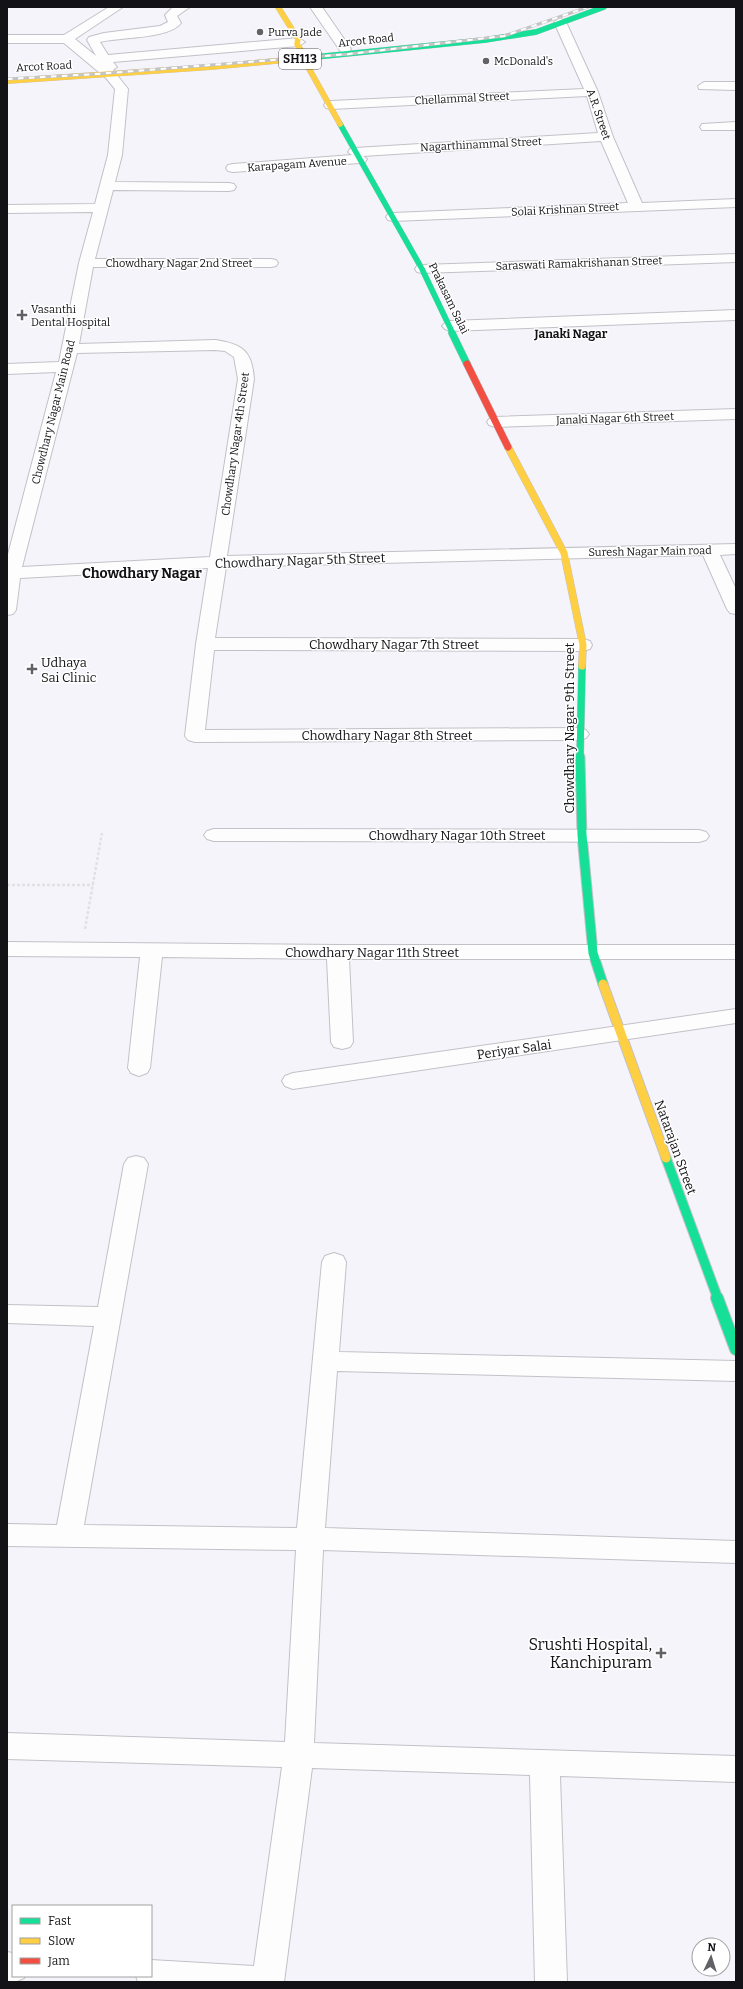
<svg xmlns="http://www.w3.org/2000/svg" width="743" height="1989" font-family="Bitter,serif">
	<rect width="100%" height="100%" fill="#f5f4fa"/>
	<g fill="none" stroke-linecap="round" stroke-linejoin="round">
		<g stroke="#c2c1c7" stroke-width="2">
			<g id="street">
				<path d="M109,7H123L75,39L96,56L87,40L89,37L104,33L160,26L168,22L165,15L173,7H190L177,16L181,23C170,39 119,37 100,42L108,55L299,38L305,42L299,46L113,62L117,67L113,70L128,89L122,155L115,182L229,183L234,184L236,187L234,190L229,191L113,190L95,259H271L276,260L278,263L276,266L271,267H93L79,344L215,340C242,344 252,350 254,379L227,556L736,544V554L720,555L736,589V614L730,613L727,609L703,555L226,567L215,638L583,639L590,641L592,645L590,649L583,651L214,650L205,730L579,728L586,730L589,734L586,738L579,740L195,742L188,740L185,736L196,644L208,568L20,578L16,610L13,614L7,615V558L56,372L7,374V364L59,362L79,263L93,212L7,213V205L95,204L108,155L115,89L106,78L64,43H7V35H64ZM215,350L225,351L234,357L238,379L210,557L22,567L77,353Z"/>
				<path d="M310,7H322L351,49L349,52H341Z"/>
				<path d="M560,18L566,22L598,92L613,137L642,203L736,199V207L393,221L388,220L386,217L388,214L393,213L628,203L601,141L363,156L367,159L365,162L360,163L233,172L228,171L226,168L228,165L233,164L352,155L348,152L350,149L355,148L598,133L587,96L331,109L326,108L324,105L326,102L331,101L584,89L554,22Z"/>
				<path d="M704,82H736V90L699,89L698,86Z"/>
				<path d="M736,122V130H702L700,127L702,124Z"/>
				<path d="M736,254V262L422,273L417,272L415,269L417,266L422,265Z"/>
				<path d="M736,310V320L450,331L445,329L442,326L445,323L450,321Z"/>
				<path d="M736,409V419L495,427L489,425L487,422L489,419L495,417Z"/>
				<path d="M214,829L699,830L706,832L709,836L706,840L699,842L214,841L207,839L204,835L207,831Z"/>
				<path d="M7,942L338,945H736V959H349L353,1042L350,1047L342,1049L334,1047L331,1042L327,959L162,957L150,1068L147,1073L139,1076L131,1073L128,1068L140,957L7,956Z"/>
				<path d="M736,1009V1023L293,1089L285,1086L282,1081L285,1076L293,1073Z"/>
				<path d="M136,1156L144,1158L148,1164L84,1525L297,1528L322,1262L325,1256L334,1253L343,1256L346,1262L339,1352L736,1361V1381L337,1371L325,1528L736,1541V1563L323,1550L314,1743L736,1756V1782L560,1776L567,1982H535L530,1775L312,1768L284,1982H138L136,1976H151V1960L254,1966L282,1767L7,1759V1733L285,1742L296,1550L7,1546V1524L57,1525L94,1326L7,1323V1305L98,1307L124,1164L128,1158Z"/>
				<path d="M7,1952L13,1953V1976H25L24,1978L15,1982H7Z"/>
			</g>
		</g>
		<g stroke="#c2c1c7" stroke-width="6">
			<g id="fast-far3">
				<path d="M285,60L485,40L536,32L604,7"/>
				<path d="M340,124L422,269L453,334"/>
			</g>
		</g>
		<g stroke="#c2c1c7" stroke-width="8">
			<g id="fast-far2">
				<path d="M452,333L467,364"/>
				<path d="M580,758L582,666"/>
			</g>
		</g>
		<g stroke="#c2c1c7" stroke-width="11">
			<g id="fast-far1">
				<path d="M580,757L582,835L593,953L603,984"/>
				<path d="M666,1158L718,1299"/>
			</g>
		</g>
		<g stroke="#c2c1c7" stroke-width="14">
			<path id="fast" d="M717,1298L736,1349"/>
		</g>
		<g stroke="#c2c1c7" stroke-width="6">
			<g id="slow-far2">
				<path d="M278,7L298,39L297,44L302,52L303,58L340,124"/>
				<path d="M7,81L211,67L285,60"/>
			</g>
		</g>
		<g stroke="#c2c1c7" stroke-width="8">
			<path id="slow-far1" d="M508,447L564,553L583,645L582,666"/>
		</g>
		<g stroke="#c2c1c7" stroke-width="11">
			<path id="slow" d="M603,984L666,1158"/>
		</g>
		<g stroke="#c2c1c7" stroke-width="8">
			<path id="jam" d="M467,364L508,447"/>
		</g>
		<g stroke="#e1e0e2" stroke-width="2.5" stroke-dasharray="3 2" stroke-linecap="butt">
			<path d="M7,885H93"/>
			<path d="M85,929L102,833"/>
		</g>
		<use href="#street" fill="#fefdfe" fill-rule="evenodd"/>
		<use href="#fast-far3" stroke="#16e098" stroke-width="5.5"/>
		<use href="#fast-far2" stroke="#16e098" stroke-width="7"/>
		<use href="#fast-far1" stroke="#16e098" stroke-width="9"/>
		<use href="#fast" stroke="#16e098" stroke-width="12"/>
		<use href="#slow-far2" stroke="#ffcf43" stroke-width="5.5"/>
		<use href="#slow-far1" stroke="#ffcf43" stroke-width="7"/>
		<use href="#slow" stroke="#ffcf43" stroke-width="9"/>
		<use href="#jam" stroke="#f24e42" stroke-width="7"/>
		<g stroke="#c4c4c5" stroke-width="3">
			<path id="rail" d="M7,79L97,74L349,54L504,36L588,7"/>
		</g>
		<use href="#rail" stroke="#fff" stroke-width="2" stroke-dasharray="5.5" stroke-linecap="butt"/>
	</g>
	<g fill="#626166" stroke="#fff" stroke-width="1.5">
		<circle cx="260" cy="32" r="4"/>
		<circle cx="486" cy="61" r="4"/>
		<path d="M20 309h4v4h4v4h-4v4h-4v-4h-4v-4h4z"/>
		<path d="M30 663h4v4h4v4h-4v4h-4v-4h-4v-4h4z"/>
		<path d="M659 1647h4v4h4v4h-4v4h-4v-4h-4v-4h4z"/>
	</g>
	<g text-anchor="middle" stroke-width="3" stroke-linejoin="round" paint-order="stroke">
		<g font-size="11" fill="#131216" stroke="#fff" text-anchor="start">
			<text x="268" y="36">Purva Jade</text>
			<text x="494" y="65">McDonald's</text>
			<text x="31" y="313">Vasanthi<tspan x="31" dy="13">Dental Hospital</tspan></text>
		</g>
		<g font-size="11" fill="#131216" stroke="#fff">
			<text transform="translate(366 40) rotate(-6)" y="4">Arcot Road</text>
			<text transform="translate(44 66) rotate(-3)" y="4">Arcot Road</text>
			<text transform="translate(462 98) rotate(-3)" y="4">Chellammal Street</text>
			<text transform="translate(599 114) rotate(71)" y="4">A.R. Street</text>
			<text transform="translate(481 144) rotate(-3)" y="4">Nagarthinammal Street</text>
			<text transform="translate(297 164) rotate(-4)" y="4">Karapagam Avenue</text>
			<text transform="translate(565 209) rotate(-3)" y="4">Solai Krishnan Street</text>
			<text x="179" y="267">Chowdhary Nagar 2nd Street</text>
			<text transform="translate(579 263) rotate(-2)" y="4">Saraswati Ramakrishanan Street</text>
			<text transform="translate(449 298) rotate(64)" y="4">Prakasam Salai</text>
			<text transform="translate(53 412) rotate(-76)" y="4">Chowdhary Nagar Main Road</text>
			<text transform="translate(615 418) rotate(-2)" y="4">Janaki Nagar 6th Street</text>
			<text transform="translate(235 444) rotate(-82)" y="4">Chowdhary Nagar 4th Street</text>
			<text transform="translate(650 551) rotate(-1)" y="4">Suresh Nagar Main road</text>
		</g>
		<rect fill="#fff" stroke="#5a595c" stroke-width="1" x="279" y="49" width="42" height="20" rx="3"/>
		<g font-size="12" font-weight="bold" fill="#131216">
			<text x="300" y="63">SH113</text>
		</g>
		<g font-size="12" font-weight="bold" fill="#131216" stroke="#fff">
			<text x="571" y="338">Janaki Nagar</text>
		</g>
		<g font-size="13" fill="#131216" stroke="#fff">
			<text transform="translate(300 560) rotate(-2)" y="5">Chowdhary Nagar 5th Street</text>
			<text x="394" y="649">Chowdhary Nagar 7th Street</text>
			<text transform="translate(569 728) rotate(-90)" y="5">Chowdhary Nagar 9th Street</text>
			<text x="387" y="740">Chowdhary Nagar 8th Street</text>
			<text x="457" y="840">Chowdhary Nagar 10th Street</text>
			<text x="372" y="957">Chowdhary Nagar 11th Street</text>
			<text transform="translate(514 1049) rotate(-8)" y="5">Periyar Salai</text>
			<text transform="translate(676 1147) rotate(70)" y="5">Natarajan Street</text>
		</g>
		<g font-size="13" fill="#131216" stroke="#fff" text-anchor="start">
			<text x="41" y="667">Udhaya<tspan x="41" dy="15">Sai Clinic</tspan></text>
		</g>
		<g font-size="14" font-weight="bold" fill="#131216" stroke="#fff">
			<text x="142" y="578">Chowdhary Nagar</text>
		</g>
		<g font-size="16" fill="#131216" stroke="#fff" text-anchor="end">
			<text x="652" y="1650">Srushti Hospital,<tspan x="652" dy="18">Kanchipuram</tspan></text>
		</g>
	</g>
	<rect width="743" height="1989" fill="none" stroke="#131216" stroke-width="16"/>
	<rect x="12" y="1905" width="140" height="72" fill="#ffffff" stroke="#a1a0a2"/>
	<rect x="20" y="1918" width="20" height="6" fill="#16e098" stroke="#a1a0a2"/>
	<text x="48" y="1925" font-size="12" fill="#131216">Fast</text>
	<rect x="20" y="1938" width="20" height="6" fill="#ffcf43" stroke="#a1a0a2"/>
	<text x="48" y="1945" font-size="12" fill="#131216">Slow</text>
	<rect x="20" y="1958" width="20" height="6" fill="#f24e42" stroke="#a1a0a2"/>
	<text x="48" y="1965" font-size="12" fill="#131216">Jam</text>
	<g transform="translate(711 1957) rotate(4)"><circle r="19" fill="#ffffff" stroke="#a1a0a2"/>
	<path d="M0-3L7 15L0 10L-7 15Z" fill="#626166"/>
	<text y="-6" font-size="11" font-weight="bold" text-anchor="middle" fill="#131216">N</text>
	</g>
</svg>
